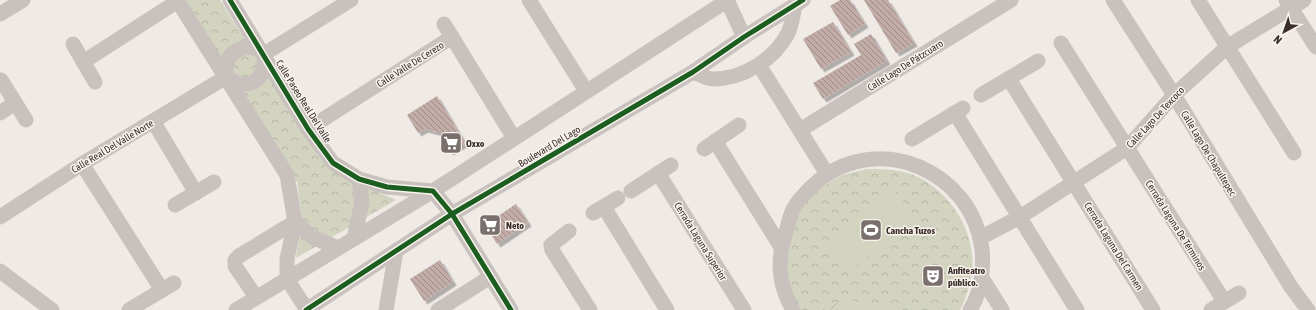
<svg xmlns="http://www.w3.org/2000/svg" width="1316" height="310" font-family="'Asap Condensed',sans-serif">
	<defs>
		<pattern id="park-crowns" width="20" height="18" patternUnits="userSpaceOnUse"><rect width="20" height="18" fill="#d2d4c0"/><path d="M2 6a3 3 0 1 1 6 0M12 15a3 3 0 1 1 6 0" fill="none" stroke="#b5b6a5"/></pattern>
		<pattern id="garden-furrows" width="10" height="10" patternUnits="userSpaceOnUse"><rect width="10" height="10" fill="#d2d4c0"/><path d="M-1 1l2-2M0 10L10 0M9 11l2-2" fill="none" stroke="#b5b6a5"/></pattern>
		<pattern id="building-back-hatch" width="6" height="6" patternUnits="userSpaceOnUse"><rect width="6" height="6" fill="#c2aca8"/><path d="M-1 5l2 2M0 0l6 6M5-1l2 2" fill="none" stroke="#9f8c89"/></pattern>
		<filter id="shadow"><feDropShadow dx="3.5" dy="3.5" stdDeviation="0" flood-color="#0004"/></filter>
	</defs>
	<rect width="100%" height="100%" fill="#efeae6"/>
	<g fill="url(#park-crowns)">
		<path d="M184,0H220L321,160L345,178L396,200L296,258L302,221L297,182Z"/>
		<path d="M867,169C885,169 902,169 918,177C960,198 984,249 967,293C965,299 963,305 960,310H798L786,280L790,229L802,206L820,188L842,175Z"/>
	</g>
	<path fill="url(#garden-furrows)" d="M841,300L839,310H823Z"/>
	<g fill="#d2d4c0">
		<path d="M893,189L915,217L849,272L826,244Z"/>
		<path d="M845,299L890,309V310H843Z"/>
	</g>
	<g fill="url(#building-back-hatch)" filter="url(#shadow)">
		<path d="M840,0H850L865,24L848,35L830,6Z"/>
		<path d="M864,0H888L914,43L896,53Z"/>
		<path d="M833,22L851,52L821,69L803,39Z"/>
		<path d="M871,34L887,61L823,99L813,83L861,55L854,44Z"/>
		<path d="M437,96L465,143L450,152L439,133L425,129L418,133L407,115Z"/>
		<path d="M516,204L528,223L497,244L485,225Z"/>
		<path d="M440,260L453,282L424,301L410,279Z"/>
	</g>
	<g fill="none" stroke-linecap="round" stroke-linejoin="round">
		<g stroke="#c8c1be" stroke-width="15">
			<path d="M177,0L287,175L295,222L287,259V279L307,310"/>
			<path d="M230,0L308,129L333,163L359,179L387,187L433,191L452,214L511,310"/>
			<path d="M529,0L586,91"/>
			<path d="M727,0L744,37"/>
			<path d="M1113,0L1174,95L1291,287L1308,310"/>
			<path d="M1198,0L1294,153"/>
			<path d="M1286,0L1316,47"/>
			<path d="M0,14L23,0"/>
			<path d="M444,24L514,138"/>
			<path d="M1061,43L1224,301"/>
			<path d="M73,44L95,82"/>
			<path d="M248,47L257,49L264,54C266,82 248,92 226,77C224,60 231,50 248,47Z"/>
			<path d="M264,54L351,0"/>
			<path d="M83,62L178,1"/>
			<path d="M759,65L827,174"/>
			<path d="M693,72C699,74 707,79 713,79C743,79 773,60 787,35C792,27 793,14 795,5"/>
			<path d="M1009,79L1153,310"/>
			<path d="M1,80L26,120"/>
			<path d="M981,95L1038,61"/>
			<path d="M0,113L15,103"/>
			<path d="M955,113L1077,310"/>
			<path d="M153,121L196,193"/>
			<path d="M308,129L452,37"/>
			<path d="M800,130L1011,0"/>
			<path d="M912,139L963,108"/>
			<path d="M715,141L781,247"/>
			<path d="M704,149L739,125"/>
			<path d="M82,164L162,290"/>
			<path d="M658,173L744,310"/>
			<path d="M631,191L671,165"/>
			<path d="M175,205L214,182"/>
			<path d="M604,207L667,310"/>
			<path d="M593,213L618,198"/>
			<path d="M0,217L82,164L226,77"/>
			<path d="M569,231L551,245L552,250L590,310"/>
			<path d="M354,238L362,203L359,179"/>
			<path d="M980,238L1020,217L1127,148L1174,95L1227,47L1304,0"/>
			<path d="M0,271L52,310"/>
			<path d="M982,278L1002,310"/>
			<path d="M256,297L235,266V260L239,256L295,222L312,237L338,248"/>
			<path d="M129,310L174,283"/>
			<path d="M236,310L433,191L728,0"/>
			<path d="M306,310L452,214L693,72L744,37L803,0"/>
			<path d="M386,310L396,251"/>
			<path d="M438,310L490,277"/>
			<path d="M793,310C777,283 777,258 787,228C789,222 790,214 794,208C799,198 809,189 818,181C880,131 972,171 982,249C984,269 981,293 970,310"/>
			<path d="M1211,310L1239,293"/>
		</g>
		<g stroke="#faf3ee" stroke-width="8">
			<g id="cycleway">
				<path d="M230,0L308,129L333,163L359,179L387,187L433,191L452,214L511,310"/>
				<path d="M306,310L452,214L693,72L744,37L803,0"/>
			</g>
		</g>
		<use href="#cycleway" stroke="#1b5e20" stroke-width="5"/>
	</g>
	<defs>
		<g id="supermarket-square" transform="scale(1.15)"><rect x="-9" y="-9" width="18" height="18" rx="4" fill="#79706d" stroke="#faf3ee"/><path d="M-6-5.5h2.5l.6 2H6L4.5 2H-2.5L-4.4-4H-6ZM-1.5 3.2a1.3 1.3 0 1 0 .1 0ZM3 3.2a1.3 1.3 0 1 0 .1 0Z" fill="#fff"/></g>
		<g id="stadium-square" transform="scale(1.15)"><rect x="-9" y="-9" width="18" height="18" rx="4" fill="#79706d" stroke="#faf3ee"/><path d="M0-5a6.5 5 0 1 0 0 10a6.5 5 0 1 0 0-10ZM-3.5-1.8h7v3.6h-7Z" fill="#fff"/></g>
		<g id="theatre-square" transform="scale(1.15)"><rect x="-9" y="-9" width="18" height="18" rx="4" fill="#79706d" stroke="#faf3ee"/><path d="M-5-5.5Q0-4 5-5.5V0Q5 5 0 6Q-5 5-5 0ZM-3.3-2.5H-1v1.5H-3.3ZM1-2.5H3.3v1.5H1ZM-2.8 1Q0 5.5 2.8 1Z" fill="#fff"/></g>
	</defs>
	<g fill-rule="evenodd">
		<use href="#supermarket-square" x="451" y="143"/>
		<use href="#supermarket-square" x="490" y="225"/>
		<use href="#stadium-square" x="871" y="230"/>
		<use href="#theatre-square" x="933" y="276"/>
	</g>
	<g text-anchor="middle" stroke-width="3" stroke-linejoin="round" paint-order="stroke">
		<g font-size="10" fill="#3a2e2c" stroke="#faf3ee">
			<text transform="translate(410 64) rotate(-32)" y="4">Calle Valle De Cerezo</text>
			<text transform="translate(905 65) rotate(-32)" y="4">Calle Lago De Pátzcuaro</text>
			<text transform="translate(304 101) rotate(58)" y="4">Calle Paseo Real Del Valle</text>
			<text transform="translate(1155 117) rotate(-47)" y="4">Calle Lago De Texcoco</text>
			<text transform="translate(112 146) rotate(-31)" y="4">Calle Real Del Valle Norte</text>
			<text transform="translate(549 146) rotate(-31)" y="4">Boulevard Del Lago</text>
			<text transform="translate(1209 153) rotate(59)" y="4">Calle Lago De Chapultepec</text>
			<text transform="translate(1176 225) rotate(58)" y="4">Cerrada Laguna De Términos</text>
			<text transform="translate(701 241) rotate(58)" y="4">Cerrada Laguna Superior</text>
			<text transform="translate(1114 246) rotate(58)" y="4">Cerrada Laguna Del Carmen</text>
		</g>
		<g font-size="10" font-weight="bold" fill="#3a2e2c" stroke="#faf3ee" text-anchor="start">
			<text x="466" y="147">Oxxo</text>
			<text x="506" y="229">Neto</text>
			<text x="886" y="234">Cancha Tuzos</text>
			<text x="948" y="274">Anfiteatro<tspan x="948" dy="12">público.</tspan></text>
		</g>
	</g>
	<g transform="translate(1284 32) rotate(220)" stroke="#faf3ee" stroke-width="3" paint-order="stroke">
	<path d="M0-3L7 15L0 10L-7 15Z" fill="#3a2e2c"/>
	<text y="-6" font-size="11" font-weight="bold" text-anchor="middle" fill="#3a2e2c">N</text>
	</g>
</svg>
